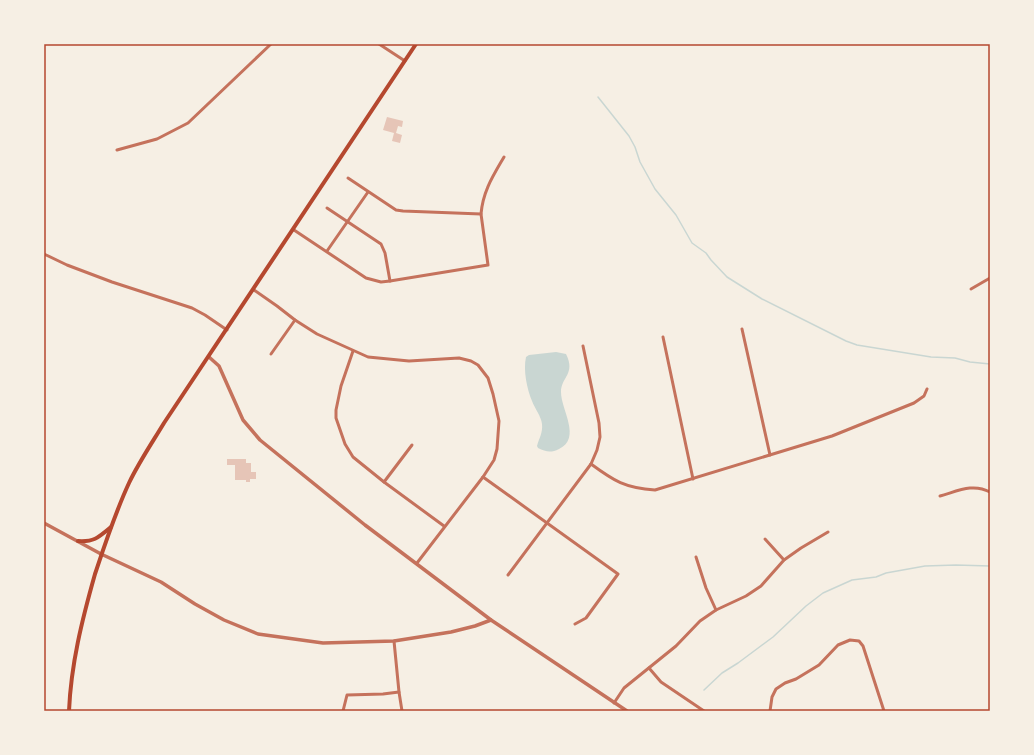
<svg xmlns="http://www.w3.org/2000/svg" width="1034" height="755" font-family="'Fira Sans',sans-serif">
	<rect width="100%" height="100%" fill="#f6efe4"/>
	<path fill="#c9d6d2" d="M556,352L566,354C576,374 561,377 561,392C561,410 582,438 559,449C551,453 546,452 538,448L537,446C539,438 543,433 542,424C541,416 535,409 532,401C527,389 523,370 526,357L529,355Z"/>
	<g fill="none" stroke-linecap="round" stroke-linejoin="round">
		<g stroke="#c9d6d2" stroke-width="1.5">
			<path d="M598,97L629,136L635,147L640,162L655,189L676,215L692,243L706,253L711,260L727,277L762,299L846,341L857,345L931,357L955,358L970,362L990,364"/>
			<path d="M704,690L722,673L738,663L773,637L806,606L823,593L852,580L876,577L886,573L925,566L956,565L990,566"/>
		</g>
	</g>
	<g fill="#e6c5b7">
		<path d="M387,117L403,121L402,127L398,126L396,133L402,135L400,143L392,141L394,133L383,130Z"/>
		<path d="M227,459H246V463H251V472H256V479H250V482H246V480H235V465H227Z"/>
	</g>
	<g fill="none" stroke-linecap="round" stroke-linejoin="round">
		<g stroke="#c5725c" stroke-width="3">
			<path d="M379,44L405,61"/>
			<path d="M117,150L157,139L188,123L271,44"/>
			<path d="M348,178L396,210L403,211L481,214"/>
			<path d="M327,208L381,244L385,253L390,281"/>
			<path d="M294,230L366,278L381,282L390,281L488,265L481,214C483,191 493,176 504,157"/>
			<path d="M327,251L368,192"/>
			<path d="M44,254L67,265L112,282L192,308L205,315L227,330"/>
			<path d="M971,289L990,278"/>
			<path d="M254,290L277,306L295,320L317,334L368,357L409,361L459,358L471,361L478,365L488,378L493,394L499,421L497,449L494,460L483,477L417,563"/>
			<path d="M742,329L770,455"/>
			<path d="M663,337L693,479"/>
			<path d="M353,351L341,386L336,410V418L345,444L353,457L384,482L444,526"/>
			<path d="M271,354L295,320"/>
			<path d="M591,464C614,481 625,488 655,490L832,436L914,403L924,396L927,389"/>
			<path d="M483,477L618,574L586,618L575,624"/>
			<path d="M384,482L412,445"/>
			<path d="M940,496C958,491 973,483 990,492"/>
			<path d="M765,539L784,560"/>
			<path d="M696,557L706,588L716,610"/>
			<path d="M508,575L591,464L597,450L600,437L599,423L583,346"/>
			<path d="M394,641L399,692L402,711"/>
			<path d="M649,668L661,682L704,711"/>
			<path d="M614,703L624,688L676,646L700,621L716,610L746,596L761,586L784,560L801,548L828,532"/>
			<path d="M343,711L347,695L383,694L399,692"/>
			<path d="M770,711L772,697L776,689L785,683L796,679L819,665L838,645L850,640L859,641L863,646L884,711"/>
		</g>
		<g stroke="#c5725c" stroke-width="3.5">
			<path d="M209,357L219,366L243,420L260,440L365,525L491,620L627,711"/>
			<path d="M44,523L101,554L161,582L195,604L224,620L258,634L323,643L394,641L451,632L475,626L491,620"/>
		</g>
		<g stroke="#b5482f" stroke-width="4">
			<path d="M78,541C94,542 98,538 111,527"/>
			<path d="M69,711C71,664 82,620 95,574C105,544 115,513 129,483C139,462 152,443 164,423L416,44"/>
		</g>
	</g>
	<rect width="1034" height="755" fill="none" stroke="#f6efe4" stroke-width="90"/>
	<rect x="45" y="45" width="944" height="665" fill="none" stroke="#b5482f" stroke-width="1.5"/>
</svg>
